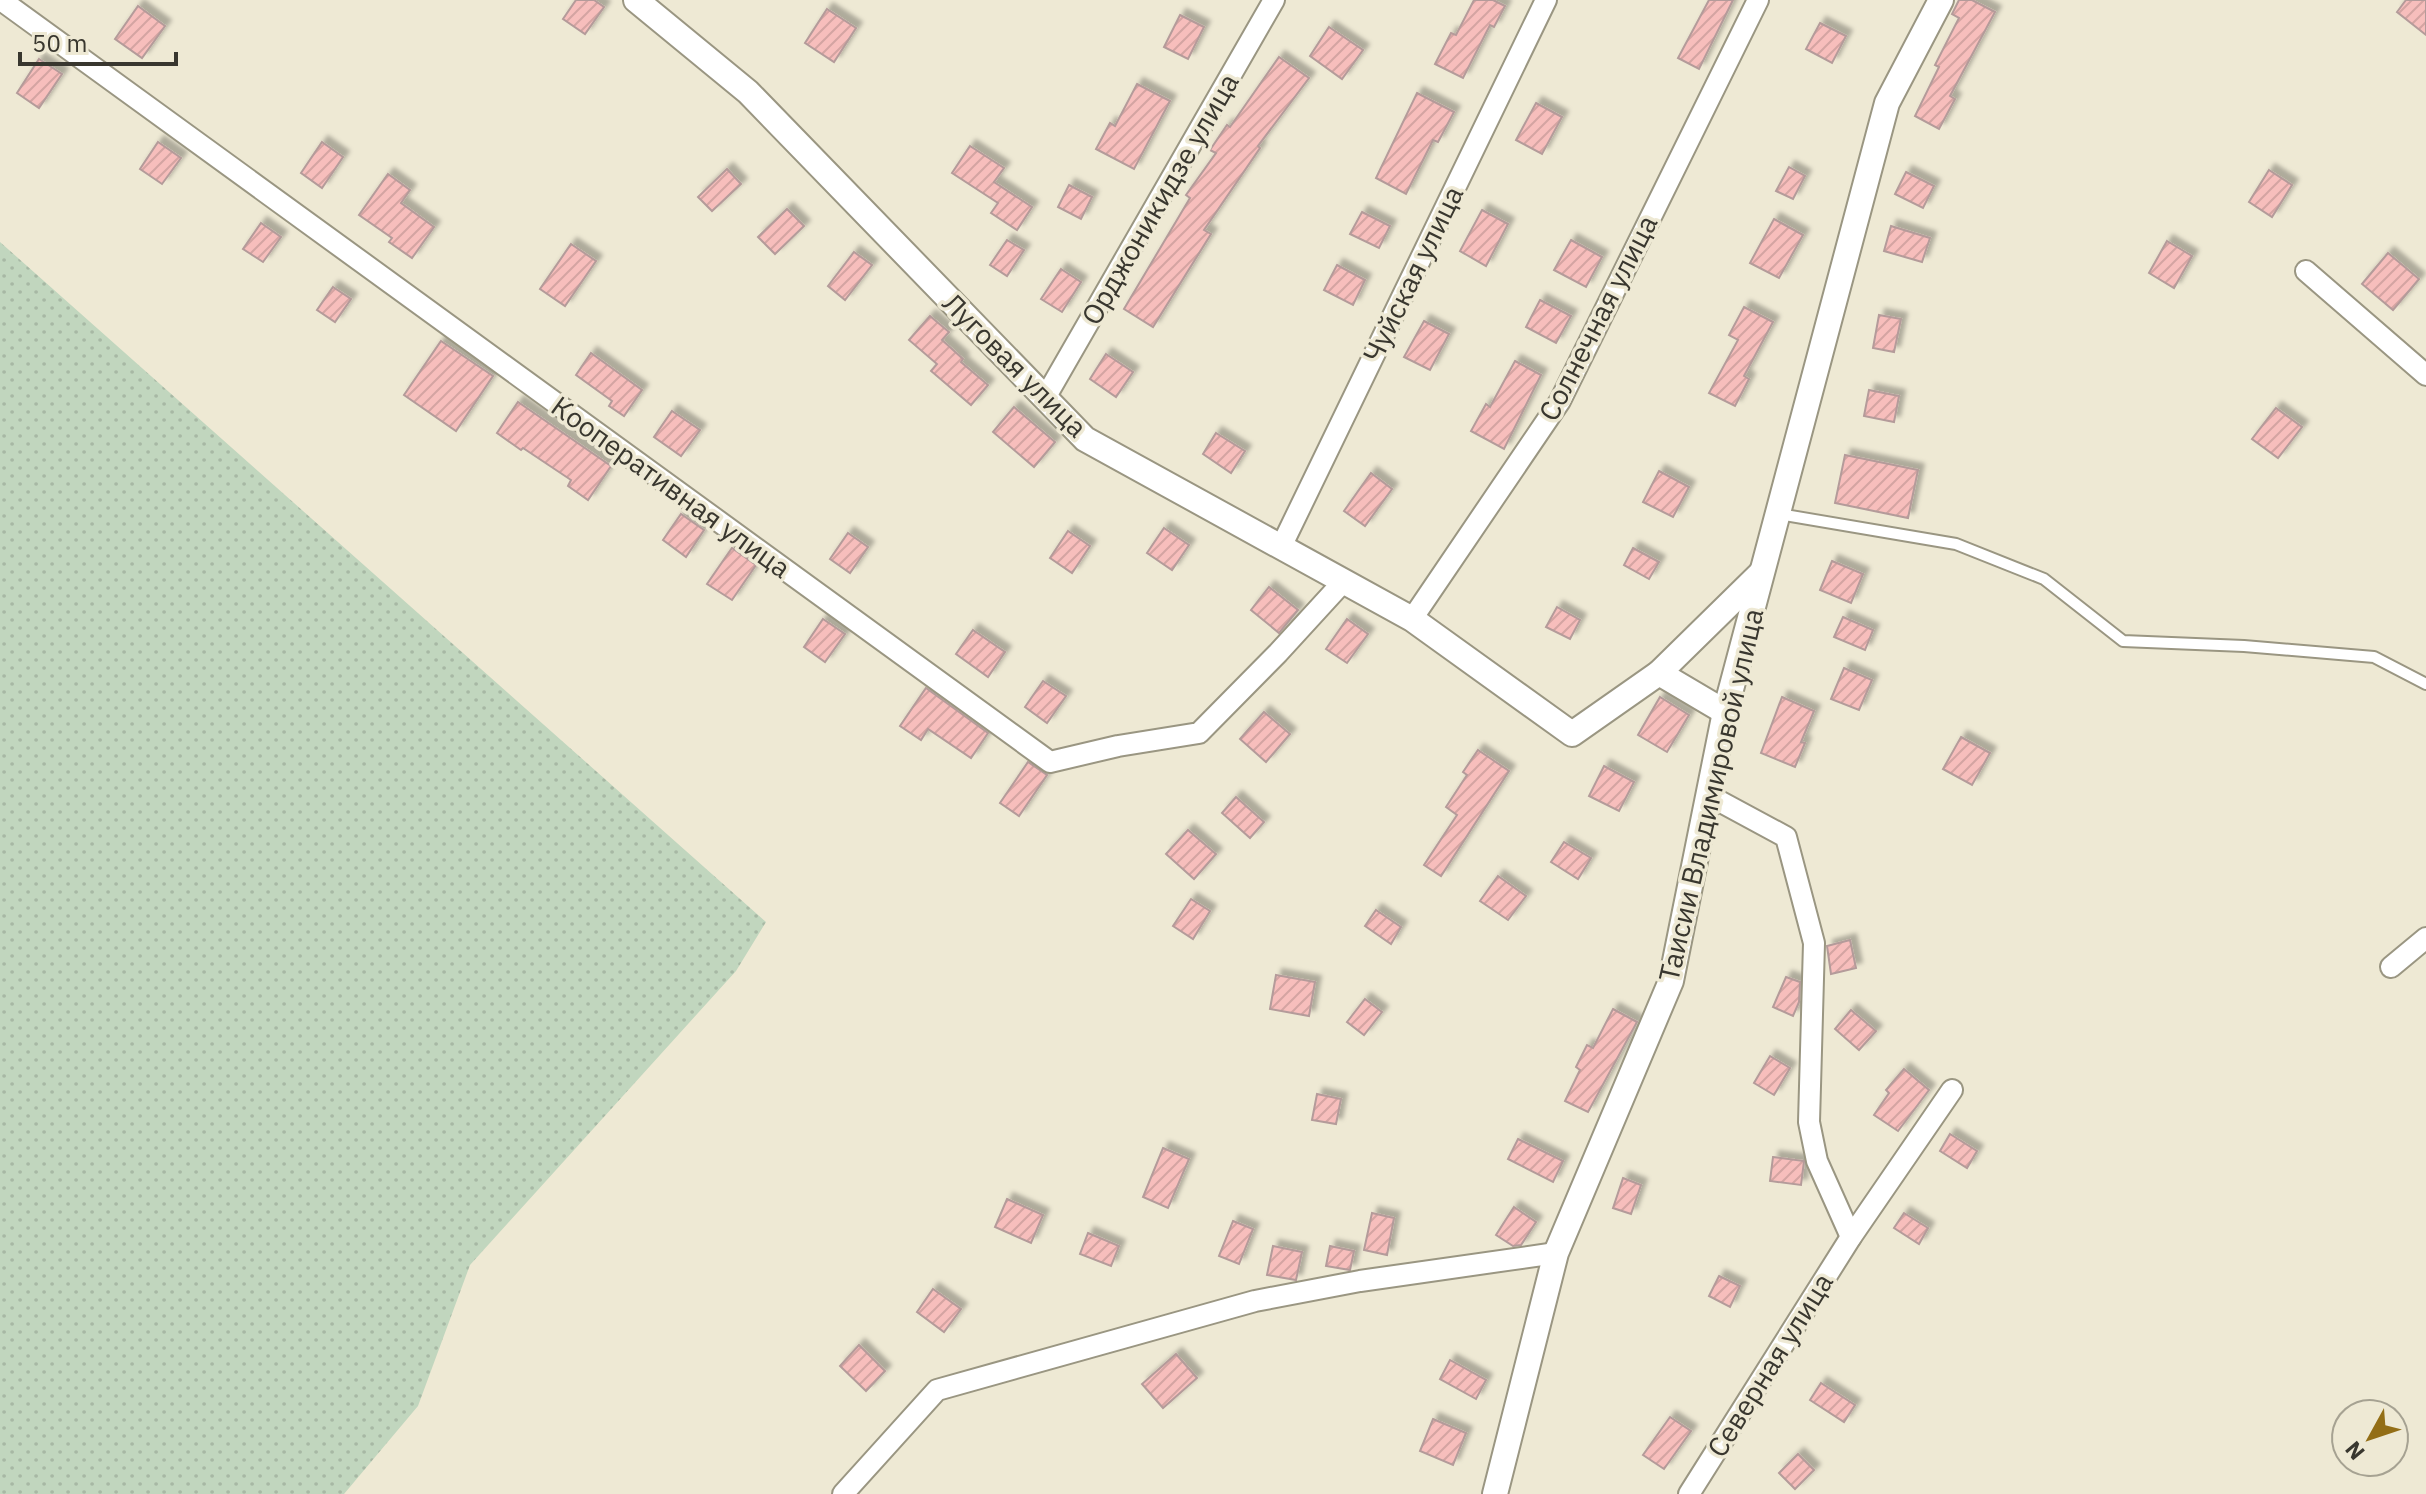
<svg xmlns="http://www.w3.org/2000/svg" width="2426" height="1494" font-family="'IBM Plex Sans',sans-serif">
	<defs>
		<pattern id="grass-dots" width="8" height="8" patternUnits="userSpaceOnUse" patternTransform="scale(2)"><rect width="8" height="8" fill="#c1d6be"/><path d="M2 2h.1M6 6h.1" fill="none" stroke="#a7b8a4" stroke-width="1.8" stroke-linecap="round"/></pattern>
		<pattern id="building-hatch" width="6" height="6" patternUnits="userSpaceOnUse" patternTransform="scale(2)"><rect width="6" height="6" fill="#f7bebc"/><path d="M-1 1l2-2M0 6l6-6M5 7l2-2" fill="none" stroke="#d4a4a2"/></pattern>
		<filter id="shadow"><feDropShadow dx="6" dy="-6" stdDeviation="2" flood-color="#0004"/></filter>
	</defs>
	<rect width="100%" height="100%" fill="#eee9d4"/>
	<path fill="url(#grass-dots)" d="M0,242L766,922L736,971L470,1265L418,1406L344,1494H0Z"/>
	<g fill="url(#building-hatch)" stroke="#b49b9a" stroke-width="2" filter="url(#shadow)">
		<path d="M576,0H594L604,7L585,34L563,19Z"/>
		<path d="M1474,0H1493L1505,6L1494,27L1490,25L1463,78L1435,64L1451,33L1456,35Z"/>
		<path d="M1709,0H1733L1699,69L1678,58Z"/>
		<path d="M1959,0H1972L1995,12L1950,96L1955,99L1939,129L1915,116L1939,67L1935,65L1959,18L1952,14Z"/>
		<path d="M2406,0H2426V35L2397,12Z"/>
		<path d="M138,6L165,26L142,58L115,39Z"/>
		<path d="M827,9L856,28L834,62L805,43Z"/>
		<path d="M1180,15L1204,27L1188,59L1164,47Z"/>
		<path d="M1820,23L1846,36L1832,63L1806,49Z"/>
		<path d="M1329,27L1363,50L1342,79L1310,56Z"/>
		<path d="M1279,57L1309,78L1258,146L1260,148L1204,230L1211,234L1153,327L1124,309L1190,198L1186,195L1216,153L1210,150L1227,125L1230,127Z"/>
		<path d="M39,59L62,74L39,108L17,93Z"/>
		<path d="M1137,84L1170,101L1134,169L1096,149L1110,123L1115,126Z"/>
		<path d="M1417,93L1454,112L1438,142L1433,140L1406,194L1376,178Z"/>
		<path d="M1536,103L1562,117L1542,154L1516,140Z"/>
		<path d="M158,142L181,158L162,184L140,169Z"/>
		<path d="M322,142L343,157L322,188L301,173Z"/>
		<path d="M970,146L1004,168L994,182L1032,207L1017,230L991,213L998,203L952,173Z"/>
		<path d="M1789,167L1805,176L1793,199L1776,191Z"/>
		<path d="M727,169L741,184L712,211L698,197Z"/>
		<path d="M2269,170L2292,185L2272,217L2249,202Z"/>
		<path d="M1906,172L1934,186L1923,208L1895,194Z"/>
		<path d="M388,174L410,190L401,203L434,227L412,258L389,242L392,238L359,215Z"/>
		<path d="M1069,185L1092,197L1081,219L1058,207Z"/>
		<path d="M787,209L804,226L775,254L758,237Z"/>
		<path d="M1482,210L1508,224L1486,266L1460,251Z"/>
		<path d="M1362,212L1390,226L1379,248L1350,234Z"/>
		<path d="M1774,219L1803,235L1779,278L1750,263Z"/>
		<path d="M261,223L281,237L263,262L243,249Z"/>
		<path d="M1891,226L1930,238L1922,262L1884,251Z"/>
		<path d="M1007,240L1024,250L1007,276L990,265Z"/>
		<path d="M1571,240L1602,257L1586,287L1554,270Z"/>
		<path d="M2167,241L2192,256L2174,288L2149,273Z"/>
		<path d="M571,244L596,261L565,306L540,289Z"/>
		<path d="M854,252L872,265L845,300L828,286Z"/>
		<path d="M2388,253L2419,279L2393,310L2362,284Z"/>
		<path d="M1337,265L1365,280L1353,305L1324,290Z"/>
		<path d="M1061,269L1081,282L1062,312L1041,299Z"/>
		<path d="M333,287L351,299L335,322L317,310Z"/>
		<path d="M1540,300L1571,316L1556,343L1526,327Z"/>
		<path d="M1744,307L1773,322L1744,376L1749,379L1735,406L1709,393L1738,340L1729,335Z"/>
		<path d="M1879,315L1901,319L1894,352L1873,348Z"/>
		<path d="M930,316L949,332L942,340L963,359L961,362L988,385L971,405L931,371L937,364L909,340Z"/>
		<path d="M1424,321L1449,334L1430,370L1404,357Z"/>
		<path d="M441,341L493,376L456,431L404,395Z"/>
		<path d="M591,353L642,390L624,416L609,406L612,401L576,375Z"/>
		<path d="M1106,354L1133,372L1116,397L1090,379Z"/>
		<path d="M1515,361L1541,375L1504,449L1471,431L1486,404L1490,407Z"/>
		<path d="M1869,390L1899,396L1894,422L1864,416Z"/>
		<path d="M518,402L611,466L588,500L568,486L571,480L523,448L521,450L497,433Z"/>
		<path d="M1014,407L1055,442L1034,467L993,432Z"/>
		<path d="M2276,408L2302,427L2278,458L2252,439Z"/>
		<path d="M672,411L700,430L681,456L654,437Z"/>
		<path d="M1216,433L1245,451L1231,473L1203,454Z"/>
		<path d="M1845,455L1918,470L1908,518L1835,503Z"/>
		<path d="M1659,471L1689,487L1673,517L1643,502Z"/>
		<path d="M1371,473L1392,489L1365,526L1344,511Z"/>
		<path d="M681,514L704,530L686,557L663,540Z"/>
		<path d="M1164,528L1189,545L1172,570L1147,553Z"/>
		<path d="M1068,531L1090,546L1072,573L1050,558Z"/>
		<path d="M848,533L868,547L850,573L830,559Z"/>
		<path d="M732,548L756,565L732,600L707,584Z"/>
		<path d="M1633,548L1659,562L1649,579L1624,565Z"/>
		<path d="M1832,561L1863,574L1851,603L1820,590Z"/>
		<path d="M1269,587L1298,610L1279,633L1251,610Z"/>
		<path d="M1557,607L1580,620L1570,639L1546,627Z"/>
		<path d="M1843,617L1873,630L1865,650L1834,637Z"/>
		<path d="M823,619L845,634L825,662L804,647Z"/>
		<path d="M1347,619L1368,634L1347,663L1326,649Z"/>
		<path d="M973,630L1005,652L988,677L956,654Z"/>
		<path d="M1844,668L1872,680L1859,710L1831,699Z"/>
		<path d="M1043,681L1066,696L1047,723L1025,707Z"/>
		<path d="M926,688L988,733L971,758L928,729L921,740L900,726Z"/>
		<path d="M1660,697L1689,715L1667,752L1638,735Z"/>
		<path d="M1782,697L1814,711L1801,742L1805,743L1795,767L1761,753Z"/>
		<path d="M1264,712L1290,734L1266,762L1240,739Z"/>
		<path d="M1961,737L1990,753L1972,785L1943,769Z"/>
		<path d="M1478,750L1509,771L1441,876L1424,865L1457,815L1446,807L1467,775L1463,772Z"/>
		<path d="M1028,762L1047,775L1019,816L1000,803Z"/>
		<path d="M1604,766L1634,782L1619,811L1589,796Z"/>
		<path d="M1236,797L1264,822L1250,838L1222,813Z"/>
		<path d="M1188,830L1216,854L1194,879L1166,854Z"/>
		<path d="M1564,842L1591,858L1578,879L1551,862Z"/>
		<path d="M1498,876L1526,896L1508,920L1480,901Z"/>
		<path d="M1191,899L1210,911L1193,939L1173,926Z"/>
		<path d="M1376,910L1401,927L1391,944L1365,926Z"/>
		<path d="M1850,940L1856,968L1831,974L1827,946Z"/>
		<path d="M1276,975L1315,982L1309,1016L1270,1009Z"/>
		<path d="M1786,977L1800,982L1799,1002L1793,1016L1773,1007Z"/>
		<path d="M1365,999L1382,1012L1364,1035L1347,1022Z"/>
		<path d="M1613,1009L1637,1022L1588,1112L1565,1101L1580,1070L1576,1067L1587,1045L1593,1048Z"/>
		<path d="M1851,1010L1876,1031L1859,1050L1835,1029Z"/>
		<path d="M1770,1056L1790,1068L1774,1095L1754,1083Z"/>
		<path d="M1904,1069L1929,1090L1898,1131L1874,1115L1889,1093L1886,1090Z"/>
		<path d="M1317,1094L1341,1099L1336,1124L1312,1120Z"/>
		<path d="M1950,1134L1977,1151L1967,1168L1940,1151Z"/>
		<path d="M1518,1139L1563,1161L1553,1182L1508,1159Z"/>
		<path d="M1163,1148L1189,1159L1168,1208L1143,1197Z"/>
		<path d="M1773,1157L1804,1161L1801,1185L1770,1181Z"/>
		<path d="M1623,1178L1641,1185L1631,1214L1613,1208Z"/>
		<path d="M1007,1199L1043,1215L1031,1243L995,1227Z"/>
		<path d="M1514,1207L1536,1222L1521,1245L1513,1246L1496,1235Z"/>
		<path d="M1372,1213L1394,1218L1387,1255L1364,1250Z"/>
		<path d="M1904,1213L1928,1228L1919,1244L1894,1228Z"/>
		<path d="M1233,1221L1253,1229L1239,1264L1219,1256Z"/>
		<path d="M1088,1233L1119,1246L1111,1266L1080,1254Z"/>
		<path d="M1273,1246L1302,1252L1296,1280L1267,1275Z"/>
		<path d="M1330,1246L1354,1251L1350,1270L1326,1266Z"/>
		<path d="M1719,1276L1740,1286L1730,1307L1709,1296Z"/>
		<path d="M933,1289L961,1309L944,1332L917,1312Z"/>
		<path d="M859,1345L885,1371L866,1391L840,1366Z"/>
		<path d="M1176,1354L1197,1378L1163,1408L1142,1384Z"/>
		<path d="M1450,1360L1486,1380L1476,1399L1440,1379Z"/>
		<path d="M1821,1383L1855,1405L1844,1422L1810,1400Z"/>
		<path d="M1670,1417L1691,1431L1664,1469L1643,1455Z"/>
		<path d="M1433,1419L1466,1433L1453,1465L1420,1451Z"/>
		<path d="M1798,1454L1814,1470L1795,1489L1779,1473Z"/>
	</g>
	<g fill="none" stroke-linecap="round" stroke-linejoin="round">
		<g stroke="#9a9682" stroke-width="14">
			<path id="service" d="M1779,514L1956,544L2044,579L2123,641L2244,646L2374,657L2426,684"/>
		</g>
		<g stroke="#9a9682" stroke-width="24">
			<g id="minor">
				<path d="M1,0L1050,762L1118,746L1199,733L1278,653L1343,582"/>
				<path d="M2306,271L2426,375"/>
				<path d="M1045,398L1274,0"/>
				<path d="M1281,547L1546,0"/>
				<path d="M1412,619L1560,401L1758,0"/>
				<path d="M1708,795L1786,837L1814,943L1809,1122L1817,1161L1851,1237"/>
				<path d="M2391,967L2426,938"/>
				<path d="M843,1494L937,1390L1255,1301L1360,1281L1556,1253"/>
				<path d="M1689,1494L1851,1237L1952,1090"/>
			</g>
		</g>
		<g stroke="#9a9682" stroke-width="28">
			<g id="tertiary">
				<path d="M636,0L748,92L1085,439L1412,619L1572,734L1659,673L1760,574"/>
				<path d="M1659,673L1725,712"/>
				<path d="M1495,1494L1556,1253L1671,981L1725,712L1887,103L1941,0"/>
			</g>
		</g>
		<use href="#service" stroke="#fff" stroke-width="10"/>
		<use href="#minor" stroke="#fff" stroke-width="20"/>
		<use href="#tertiary" stroke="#fff" stroke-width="24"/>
	</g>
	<g text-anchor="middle" stroke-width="7" stroke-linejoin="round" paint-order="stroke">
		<g font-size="28" fill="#39372f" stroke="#eee9d4">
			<text transform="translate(1160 199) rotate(-60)" y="10">Орджоникидзе улица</text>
			<text transform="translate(1413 274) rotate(-64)" y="10">Чуйская улица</text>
			<text transform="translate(1598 318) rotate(-63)" y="10">Солнечная улица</text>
			<text transform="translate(1015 365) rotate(45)" y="10">Луговая улица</text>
			<text transform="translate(671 487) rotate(36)" y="10">Кооперативная улица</text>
			<text transform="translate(1711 795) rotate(-77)" y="10">Таисии Владимировой улица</text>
			<text transform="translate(1770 1365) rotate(-58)" y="10">Северная улица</text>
		</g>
	</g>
	<g transform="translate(2370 1438) rotate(230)"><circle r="38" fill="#eee9d4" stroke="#a6a292" stroke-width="2"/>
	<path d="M0-6L14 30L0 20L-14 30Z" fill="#936e16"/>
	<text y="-12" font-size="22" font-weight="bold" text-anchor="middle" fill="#39372f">N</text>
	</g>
	<path d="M20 52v12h156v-12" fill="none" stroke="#39372f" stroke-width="4"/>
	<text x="32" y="52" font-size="24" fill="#39372f" stroke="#eee9d4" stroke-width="6" paint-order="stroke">50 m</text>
</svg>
